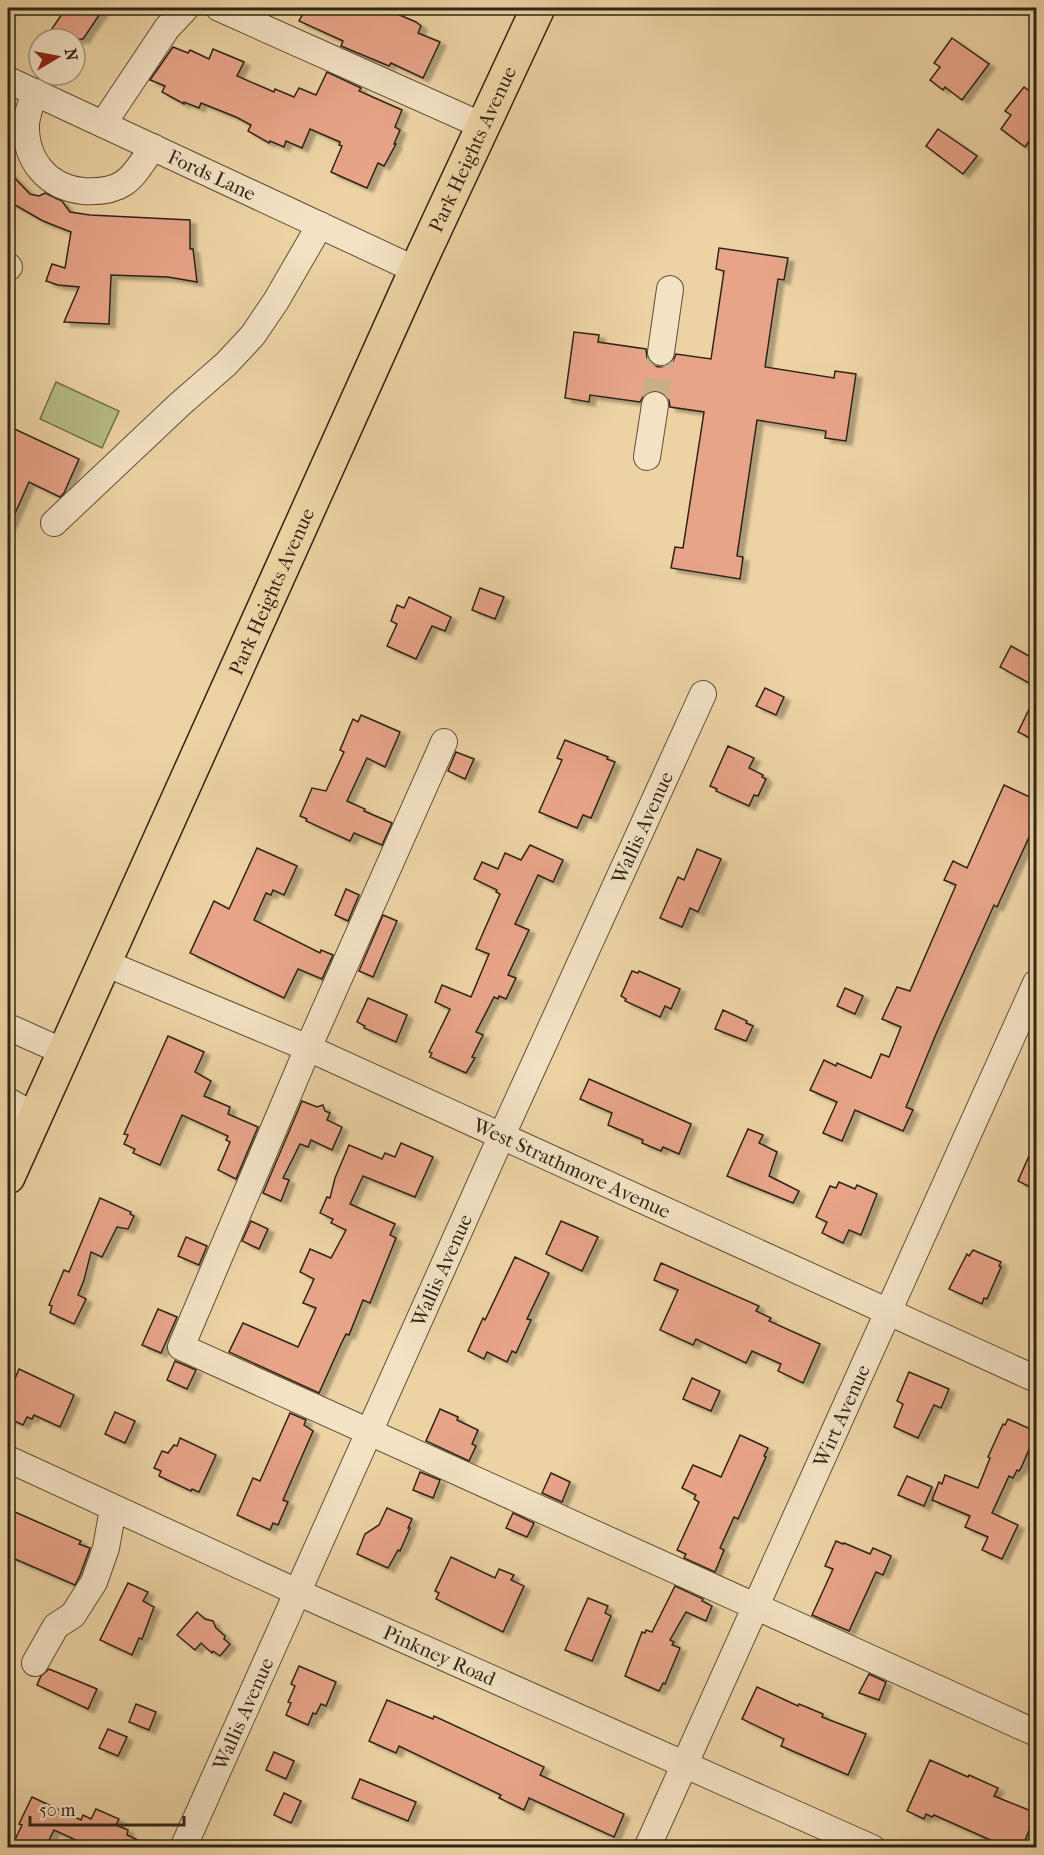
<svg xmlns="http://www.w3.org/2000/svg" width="1044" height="1855" font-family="'IM FELL French Canon',serif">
	<defs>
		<filter id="shadow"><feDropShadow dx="6" dy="4" stdDeviation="1.5" flood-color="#0004"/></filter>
	</defs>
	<rect width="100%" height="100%" fill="#edd3a4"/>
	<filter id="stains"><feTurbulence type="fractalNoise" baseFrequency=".00333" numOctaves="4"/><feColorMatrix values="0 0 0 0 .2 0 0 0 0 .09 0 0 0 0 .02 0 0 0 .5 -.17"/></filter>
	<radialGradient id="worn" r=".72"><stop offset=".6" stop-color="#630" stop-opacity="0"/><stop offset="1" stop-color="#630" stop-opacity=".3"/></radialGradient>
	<path fill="#b7bc86" stroke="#73704e" stroke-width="1.5" d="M56,382L119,411L102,448L40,419Z"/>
	<g fill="#e8a489" stroke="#2f2417" stroke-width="1.5" filter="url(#shadow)">
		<path d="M66,8H104L83,39H45Z"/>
		<path d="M306,8H383L416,22L421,26L418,33L440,42L423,78L391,63L389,66L341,46L343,41L299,21Z"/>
		<path d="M952,38L989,64L962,100L945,87L943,90L930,80L940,67L934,63Z"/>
		<path d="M173,47L188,53L190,50L209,59L213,49L244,62L237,76L274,92L275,89L294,97L299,88L316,95L327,72L361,88L359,91L402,110L395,127L400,130L394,144H396L384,166L378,163L367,188L331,172L342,146L339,145L340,142L310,129L302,148L286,141L284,147L270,141L269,143L248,131L251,125L236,117L201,103L199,108L184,102V104L162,92L165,86L150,80Z"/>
		<path d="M1024,87L1036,96V131L1025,147L1001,129L1011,115L1005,111Z"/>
		<path d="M938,129L977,156L963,174L926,146Z"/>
		<path d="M8,171L30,194L39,196L45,193L62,201L70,212L90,215L190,220V249H193L197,282L168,277L111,275L109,324L64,322L79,287L58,285L46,281L52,264L65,268L71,232L43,221L8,201Z"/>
		<path d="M719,248L788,258L784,280L778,279L765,367L834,378L835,371L856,374L846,441L825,438L826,431L757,420L737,556L743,557L740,579L671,568L675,547L683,548L704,412L670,407L669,400L665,394L657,390L650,391L644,395L640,402L590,395L589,402L565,398L574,332L599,335L598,342L646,349L647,358L652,364L658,367L667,366L673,361L676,354L711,359L724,271L716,269Z"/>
		<path d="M8,426L79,459L64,493L60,497L29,482L8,529Z"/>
		<path d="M480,588L504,597L495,619L472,610Z"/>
		<path d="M409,597L451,617L445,631L432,626L416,659L387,646L397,624L391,621L397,605L404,608Z"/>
		<path d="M1011,646L1036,660V687L1000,667Z"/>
		<path d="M765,688L784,697L776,715L756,706Z"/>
		<path d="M1036,695V741L1018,732Z"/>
		<path d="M361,715L400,732L385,767L367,758L347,801L365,809L364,811L392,823L382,845L354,833L350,841L306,821L307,819L300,816L312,788L326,791L344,752L340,750L353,719L358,722Z"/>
		<path d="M565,740L608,757L607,759L615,762L591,818L583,815L577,828L539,812L562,760L557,758Z"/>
		<path d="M728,746L754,758L749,768L763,775L762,777L766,779L758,796L754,795L749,806L716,791L717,789L710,786Z"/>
		<path d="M456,752L474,759L465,779L448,771Z"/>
		<path d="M1004,785L1036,800V822L997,907L994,905L936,1034L906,1107L913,1110L903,1131L855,1110L842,1141L823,1133L837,1102L810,1090L824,1060L836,1066L837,1063L871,1078L881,1054L889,1057L901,1027L882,1019L897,987L910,991L956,885L944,880L953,861L967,868Z"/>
		<path d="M530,845L563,860L553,882L538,875L515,924L529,930L508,975L516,978L506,999L499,996L498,999L494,997L476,1032L483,1035L472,1057L475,1058L466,1073L430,1057L432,1053L429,1052L450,1009L435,1002L442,985L471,997L489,954L476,949L500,894L496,892L497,890L474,879L482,862L498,869L505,853L521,860Z"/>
		<path d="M257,848L297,866L284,895L273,890L271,895L266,893L254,920L320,953L321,950L333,955L322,979L298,969L284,998L190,953L214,901L229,909Z"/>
		<path d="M697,849L721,859L698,912L690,908L682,927L660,918L678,877L684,880Z"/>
		<path d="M346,889L359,895L348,921L335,915Z"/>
		<path d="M383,915L397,921L373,977L359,971Z"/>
		<path d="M632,971L638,973L639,971L680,989L671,1009L665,1006L660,1017L625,1001L626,999L621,996Z"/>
		<path d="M845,988L863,996L855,1014L837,1006Z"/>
		<path d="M368,998L407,1015L396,1042L364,1028L365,1026L357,1022Z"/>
		<path d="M723,1010L747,1021L746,1023L753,1026L746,1041L715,1029Z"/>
		<path d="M168,1036L204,1052L195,1072L211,1081L204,1096L230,1107L228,1114L258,1127L236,1179L218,1170L230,1142L226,1140L228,1136L182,1115L160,1165L133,1153L135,1149L124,1144L128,1135L124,1134Z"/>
		<path d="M589,1079L691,1124L679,1154L663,1147L661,1151L642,1143L643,1140L608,1125L612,1113L580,1099Z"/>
		<path d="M302,1101L317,1107L323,1105L325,1111L330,1113L327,1120L342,1127L332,1150L311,1140L308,1147L300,1144L283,1178L289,1180L281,1201L263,1193Z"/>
		<path d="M748,1129L763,1135L759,1143L777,1152L769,1176L799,1191L793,1203L727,1176Z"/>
		<path d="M1036,1140V1190L1018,1181Z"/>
		<path d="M401,1143L433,1157L415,1197L363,1176L350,1204L395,1224L390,1235L396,1238L370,1303L363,1300L349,1335L346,1334L341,1344L319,1393L229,1352L243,1323L298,1347L316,1308L303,1303L314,1279L300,1272L310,1249L331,1258L346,1230L331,1223L333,1219L320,1213L327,1197L330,1198L335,1178L349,1145L382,1159L385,1153L395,1157Z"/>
		<path d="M839,1182L855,1189L857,1185L877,1194L861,1235L849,1230L843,1243L822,1233L827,1222L816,1217L830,1186L836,1188Z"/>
		<path d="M100,1198L131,1212L130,1214L134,1216L128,1229L117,1227L102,1257L91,1252L84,1280L78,1295L86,1299L74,1324L50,1313L52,1306L49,1305L64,1270L69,1272Z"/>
		<path d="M251,1221L268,1229L259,1249L242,1241Z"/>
		<path d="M561,1221L598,1237L582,1271L546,1254Z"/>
		<path d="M186,1237L207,1246L199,1265L178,1256Z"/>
		<path d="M973,1250L1001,1262L999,1266L1001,1267L987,1299L984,1298L982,1304L949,1289L967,1254L969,1256Z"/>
		<path d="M515,1257L549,1273L527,1319L531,1320L516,1353L512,1351L507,1362L487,1352L484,1359L468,1351L483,1318L485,1320Z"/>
		<path d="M661,1263L759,1306L756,1311L771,1318L769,1321L820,1344L803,1383L778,1371L781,1364L752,1351L746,1363L696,1339L693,1345L660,1330L678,1290L654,1280Z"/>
		<path d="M158,1309L177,1317L161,1353L142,1345Z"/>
		<path d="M175,1361L196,1370L187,1389L167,1380Z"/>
		<path d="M19,1369L74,1395L60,1427L34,1415L32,1419L27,1417L23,1425L8,1418V1379L14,1381Z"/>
		<path d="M909,1372L949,1389L941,1408L934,1405L918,1438L894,1427L903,1404L897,1401Z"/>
		<path d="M692,1378L720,1391L711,1411L683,1399Z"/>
		<path d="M440,1409L458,1417L457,1420L478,1430L472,1444L476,1446L469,1461L426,1441Z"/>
		<path d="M115,1412L135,1421L125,1443L105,1434Z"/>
		<path d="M290,1413L306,1420L304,1425L313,1431L286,1493L283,1500L288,1502L278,1525L273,1523L270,1530L237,1515L253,1478L260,1481Z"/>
		<path d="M1008,1419L1035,1431L1032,1437L1034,1438L1021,1468L1019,1471L1017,1470L1013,1478L1009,1476L992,1513L1018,1525L1002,1559L982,1550L988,1537L965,1527L970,1516L932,1500L939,1482L942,1484L945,1475L978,1488L990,1458L988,1457L1003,1424L1005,1425Z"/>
		<path d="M740,1435L768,1448L764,1456L766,1457L738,1519L734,1517L720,1548L724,1550L715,1572L684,1558L686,1554L677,1550L699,1502L694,1499L696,1495L682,1488L693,1465L721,1477Z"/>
		<path d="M180,1438L216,1455L199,1492L192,1489L191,1491L159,1476L161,1471L154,1468L162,1451L168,1453L174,1445L177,1446Z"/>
		<path d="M420,1472L440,1480L433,1498L413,1490Z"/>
		<path d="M551,1473L570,1482L562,1502L542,1493Z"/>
		<path d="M907,1476L932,1487L924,1506L898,1495Z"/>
		<path d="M387,1508L412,1519L408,1528H410L400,1551L398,1550L388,1568L357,1554L365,1534L379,1525Z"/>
		<path d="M8,1509L81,1541L79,1544L90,1548L80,1575L75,1585L8,1556Z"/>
		<path d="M513,1513L534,1523L527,1537L506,1528Z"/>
		<path d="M836,1541L843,1544L844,1543L870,1554L873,1548L891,1556L883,1575L876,1572L849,1631L812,1615L833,1569L825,1566Z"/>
		<path d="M451,1557L495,1578L499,1569L514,1575L511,1580L524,1586L503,1632L436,1599L439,1593L435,1591Z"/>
		<path d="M128,1583L148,1592L143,1601L154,1607L142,1639L139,1638L132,1655L100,1640Z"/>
		<path d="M675,1586L703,1599L702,1601L712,1606L706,1621L686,1612L670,1640L674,1642L672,1645L680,1648L665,1684L663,1683L659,1691L625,1676L642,1632L645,1633L646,1630L652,1632Z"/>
		<path d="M588,1598L608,1606L605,1613L611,1616L592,1661L565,1650Z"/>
		<path d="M197,1612L205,1619L213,1621L216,1628L225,1636L224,1639L230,1644L220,1656L213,1651L212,1653L201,1643L195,1650L177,1635Z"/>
		<path d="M299,1666L336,1682L326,1706L321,1704L316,1714L313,1713L308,1725L286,1715L291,1703L288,1702L295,1686L291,1684Z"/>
		<path d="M49,1669L97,1689L88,1709L37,1685L41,1676Z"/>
		<path d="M869,1674L886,1682L879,1700L859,1693Z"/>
		<path d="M757,1687L798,1706L799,1704L823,1714L822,1717L866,1734L848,1775L781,1746L784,1739L742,1719Z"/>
		<path d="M387,1700L433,1719L434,1716L544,1767L540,1775L624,1814L614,1837L529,1798L524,1810L499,1798L501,1795L399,1746L396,1753L369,1741Z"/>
		<path d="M136,1704L156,1712L149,1730L129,1722Z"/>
		<path d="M108,1729L127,1737L118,1756L99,1748Z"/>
		<path d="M274,1752L294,1761L286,1779L266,1770Z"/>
		<path d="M930,1760L968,1777L969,1775L998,1788L994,1796L1036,1813L1022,1848H995L997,1843L934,1815L932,1817L926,1814L924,1819L907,1811Z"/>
		<path d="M360,1779L416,1802L408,1821L352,1798Z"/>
		<path d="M284,1793L301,1801L291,1823L274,1815Z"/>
		<path d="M32,1797L81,1820L83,1815L91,1819L96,1809L119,1819L116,1825L128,1830L127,1835L155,1848H93L54,1830L45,1848H11L22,1825L19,1824Z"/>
	</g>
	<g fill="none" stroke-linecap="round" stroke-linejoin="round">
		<path stroke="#c7b088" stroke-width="26" stroke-dasharray="26 13" stroke-linecap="butt" d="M655,405L661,352"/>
		<g stroke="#5e503a" stroke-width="28">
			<g id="minor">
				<path d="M219,8L483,126"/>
				<path id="s1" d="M8,80L416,270"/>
				<path d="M35,92C32,102 27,113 26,124C25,160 47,187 83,191C97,192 112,191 124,183C136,175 144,159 153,147"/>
				<path d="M103,124L167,28L186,8"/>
				<path d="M8,266L9,267"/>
				<path d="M661,352L670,289"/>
				<path d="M647,457L655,405"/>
				<path d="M54,523L179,405L226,364L253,335L276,301L320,225"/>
				<path d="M444,742L308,1048L181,1347L1036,1733"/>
				<path id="s2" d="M105,963L308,1048L1036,1379"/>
				<path d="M8,1027L64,1052"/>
				<path d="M8,1101L35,1116"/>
				<path id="s3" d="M8,1459L297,1592L872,1848"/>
				<path d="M35,1663L56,1626L73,1615L94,1582L106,1548L113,1509"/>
				<path id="s4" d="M183,1848L502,1135L703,694"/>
				<path id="s5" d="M647,1848L1036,983"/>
			</g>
		</g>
		<g stroke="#2f2417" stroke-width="36">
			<g id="major">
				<path id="s6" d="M8,1177L416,270L538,8"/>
			</g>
		</g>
		<use href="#minor" stroke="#f3e2c4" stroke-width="26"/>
		<use href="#major" stroke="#edd3a4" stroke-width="33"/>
	</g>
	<g text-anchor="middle" stroke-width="4.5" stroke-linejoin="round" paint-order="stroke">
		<g font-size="20" fill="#2f2417" stroke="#f3e2c4">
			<text dy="7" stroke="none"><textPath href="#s6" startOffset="1128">Park Heights Avenue</textPath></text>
			<text dy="7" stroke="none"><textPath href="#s1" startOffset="225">Fords Lane</textPath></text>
			<text dy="7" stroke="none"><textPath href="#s6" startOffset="642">Park Heights Avenue</textPath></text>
			<text dy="7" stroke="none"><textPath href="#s4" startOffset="1119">Wallis Avenue</textPath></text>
			<text dy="7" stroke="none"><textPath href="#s2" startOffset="510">West Strathmore Avenue</textPath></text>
			<text dy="7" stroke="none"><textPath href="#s4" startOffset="633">Wallis Avenue</textPath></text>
			<text dy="7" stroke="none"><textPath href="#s5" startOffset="474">Wirt Avenue</textPath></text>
			<text dy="7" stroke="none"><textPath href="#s3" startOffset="474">Pinkney Road</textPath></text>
			<text dy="7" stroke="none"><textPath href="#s4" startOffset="147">Wallis Avenue</textPath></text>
		</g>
	</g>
	<rect width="1044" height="1855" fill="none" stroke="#edd3a4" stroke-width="30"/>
	<rect x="9" y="9" width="1026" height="1837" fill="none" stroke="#2f2417" stroke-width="3"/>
	<rect x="15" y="15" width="1014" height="1825" fill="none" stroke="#2f2417" stroke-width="1.5"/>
	<g transform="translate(57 57) rotate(80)"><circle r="28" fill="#f3e2c4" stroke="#a5967f" stroke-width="1.5"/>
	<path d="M0-4.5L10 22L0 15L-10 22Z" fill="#8f2418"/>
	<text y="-9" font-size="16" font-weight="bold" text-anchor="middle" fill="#2f2417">N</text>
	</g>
	<path d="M30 1816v9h154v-9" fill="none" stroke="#2f2417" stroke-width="3"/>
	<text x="39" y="1816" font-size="18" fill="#2f2417" stroke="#f3e2c4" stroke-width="4.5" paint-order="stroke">50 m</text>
	<rect width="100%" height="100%" filter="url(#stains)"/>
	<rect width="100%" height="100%" fill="url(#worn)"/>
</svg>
